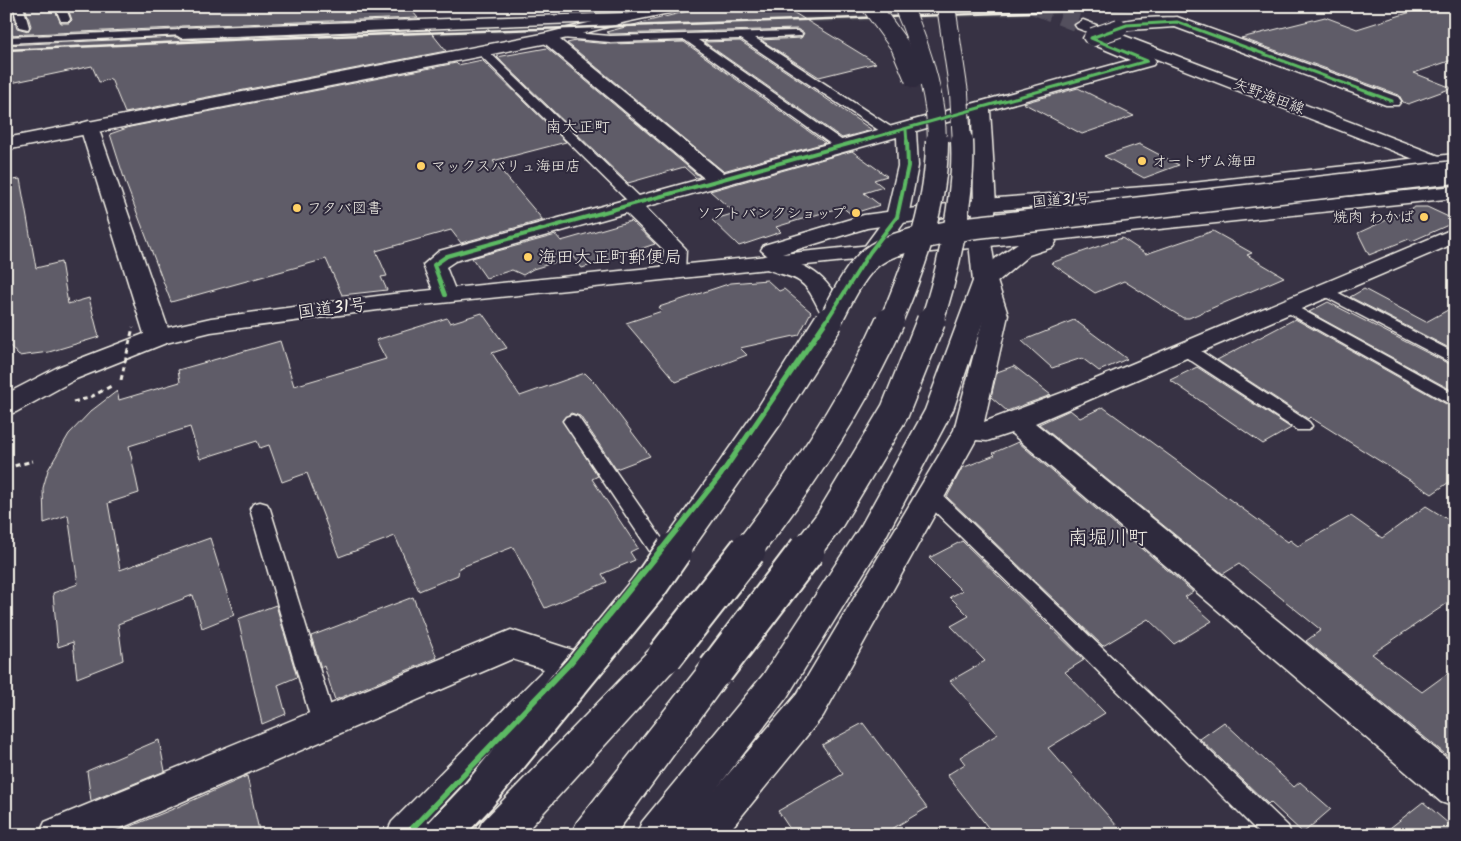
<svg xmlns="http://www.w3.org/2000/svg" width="1461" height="841" font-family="Kalam,'Klee One',sans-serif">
	<rect width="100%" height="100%" fill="#373244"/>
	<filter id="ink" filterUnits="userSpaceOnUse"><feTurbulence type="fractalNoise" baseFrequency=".02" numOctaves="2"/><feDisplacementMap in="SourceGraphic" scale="10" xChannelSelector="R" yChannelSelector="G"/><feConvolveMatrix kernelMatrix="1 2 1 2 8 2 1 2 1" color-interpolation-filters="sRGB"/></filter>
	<g filter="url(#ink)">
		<path fill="#433f4e" d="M1104,6H1303L276,41H114Z"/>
		<g fill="#5f5c67" stroke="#f4f1e8">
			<path d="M6,6H11L17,28L28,31L31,26L25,6H53L61,23H69L72,20L67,6H408L418,18L181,26L177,28L6,35Z"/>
			<path d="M693,6H783L876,63L819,77L761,40L801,38L804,33L797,29L610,34L606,32L688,11Z"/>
			<path d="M1455,10V59L1414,73L1452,88L1408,104L1403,102L1399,95L1241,38L1325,17L1357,29L1414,11Z"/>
			<path d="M429,30L446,51L125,113L111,79L99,82L92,66L6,84V45L176,37L181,40Z"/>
			<path d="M576,41L610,44L684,42L825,143L723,171L567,43Z"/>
			<path d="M740,41L802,82L872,130L842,138L704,42Z"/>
			<path d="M547,48L700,177L696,178L684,167L628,183L497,57Z"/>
			<path d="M482,60L566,142L493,161L543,220L461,243L451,230L376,251L387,276L381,277L387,290L342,295L326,259L171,302L126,184L110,134L130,127L456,63L458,65Z"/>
			<path d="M1078,88L1134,116L1082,134L1023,103Z"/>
			<path d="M1139,144L1179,165L1144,178L1104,156Z"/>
			<path d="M852,151L887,176L874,180L883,187L864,193L880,205L851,214L842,207L776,227L781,232L739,246L712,220L735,213L710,191Z"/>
			<path d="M20,179L36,268L61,262L68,304L89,298L99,337L49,352L19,356L6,342V181Z"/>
			<path d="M1415,207H1427L1455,220V222L1412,241L1409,239L1369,255L1358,233Z"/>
			<path d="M631,221L655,244L582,268L573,257L533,269L523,275L512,270L486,278L472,258L556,235L561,241Z"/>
			<path d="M1213,231L1252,253L1247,255L1284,277L1189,318H1183L1124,281L1095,293L1051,263L1122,238L1146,254Z"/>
			<path d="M767,280L779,291L784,289L811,312L799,335L740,348L747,355L676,382L626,323L662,311L659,307L731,283Z"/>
			<path d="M1364,289L1426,322L1455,306V351L1350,297Z"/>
			<path d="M1328,302L1455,367V392L1309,312Z"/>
			<path d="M482,313L507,348L492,353L520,396L585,373L595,383L650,456L616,469L580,416L571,413L562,420L598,476L592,479L638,548L630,552L635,560L602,574L607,582L545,608L513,547L459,568L458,575L419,591L395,536L339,557L307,473L282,482L269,445L260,448L257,441L200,459L190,427L129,446L139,493L108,503L120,570L210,538L234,615L202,628L193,595L118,624L123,660L77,678L73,642L58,647L53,593L78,584L68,515L44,523L43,488L48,470L69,434L91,411L117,391L119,400L180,382L178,370L280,341L294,386L386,359L376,340L447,318L450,323Z"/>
			<path d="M1295,319L1455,409V478L1432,494L1310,417L1308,419L1217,360Z"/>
			<path d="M1074,320L1080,324L1127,359L1099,371L1082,358L1052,368L1022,341Z"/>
			<path d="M1014,366L1051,395L1007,411L991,397L997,372Z"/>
			<path d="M1197,367L1291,428L1263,444L1170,380Z"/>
			<path d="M1103,407L1288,542L1290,540L1298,546L1351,516L1382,538L1426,506L1455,524V598L1372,654L1422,692L1455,668V762L1306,641L1321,630L1239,564L1223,574L1039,424L1070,410L1080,418Z"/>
			<path d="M1018,442L1193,592L1185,597L1212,621L1174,644L1148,619L1103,646L947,497L962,468L995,455L993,453Z"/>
			<path d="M962,541L1084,660L1065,672L1105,713L1048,748L1125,835H994L947,775L965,764L960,757L998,734L950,681L985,661L951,626L969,616L950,597L962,591L929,558Z"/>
			<path d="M413,597L437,658L335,700L324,666L321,668L311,636Z"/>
			<path d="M276,605L297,677L278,685L286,714L262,724L238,619Z"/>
			<path d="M1224,722L1294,787L1300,782L1331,809L1303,833L1270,802L1268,804L1200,739Z"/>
			<path d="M863,723L927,808L882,835H794L778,811L843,774L822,745Z"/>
			<path d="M159,740L165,771L91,801L87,771Z"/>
			<path d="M247,776L260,835H110L173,809Z"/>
			<path d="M1423,802L1455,829V835H1381Z"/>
		</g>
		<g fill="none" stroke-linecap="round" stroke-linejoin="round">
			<path stroke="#534f5d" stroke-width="18" stroke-dasharray="18 9" stroke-linecap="butt" d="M1035,6L1083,25"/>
			<g stroke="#f4f1e8" stroke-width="3">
				<g id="lane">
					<path d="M13,6H23L29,27L28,29L19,27Z"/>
					<path d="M55,6H65L70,19L69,21H61Z"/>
					<path d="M181,30L185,31V35L6,43V37Z"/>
					<path d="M797,31L802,34L801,36L755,38L897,131L899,134L897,137H889L741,39L698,40L847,144L849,147L847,150H839L685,40L610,42L562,38L557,35L562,32L610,36Z"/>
					<path d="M482,48L486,49L644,201L646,204L644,207H634L478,53V49Z"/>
					<path d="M1325,286L1455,353V365L1320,294L1317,291Z"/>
					<path d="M1288,302L1455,394V407L1283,310L1280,307Z"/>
					<path d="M1187,345L1193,346L1309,422L1312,426L1309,430H1297L1181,354L1179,350L1181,346Z"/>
					<path d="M572,415L578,417L667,546L670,551L667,556L660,559L653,556L563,421L566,417Z"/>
					<path d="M930,488L937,490L1288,826L1291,835H1261L1058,631L923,500L921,495L923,490Z"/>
					<path d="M260,502L267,504L270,509L336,723L332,730L324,733L316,730L312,723L250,509L253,504Z"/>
				</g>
			</g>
			<g stroke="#f4f1e8" stroke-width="3">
				<g id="street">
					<path d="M624,13L632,18L630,21L181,38L173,33L181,28Z"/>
					<path d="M1177,17L1398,97L1401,101L1398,105H1386L1175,27L1129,30L1119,33L1111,28C1119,16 1162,18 1177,17Z"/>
					<path d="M1093,32L1153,57L1156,61L1153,65L990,110L996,205L991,242L997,281L1008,315L984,422L1072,389L1455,228V243L1035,423L1455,765V807L1441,802L1011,433L987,441L976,440L823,716L726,835H681L687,822L797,694L954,430L984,315L973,281L969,242L974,205L972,115L916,131L918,166L908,217L867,275L859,277L851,275L847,270L886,217L898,166L897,137L645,207L686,249L685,272L681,277L673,279L665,277L661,272L664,250L626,213L455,261L446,267L457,295L453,300L445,302L437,300L423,265L439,251L704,178L542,41L540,38L542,35H554L723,173L1130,60L1085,41L1083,38L1085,35Z"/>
					<path d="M89,121L96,123L98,127L171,337L167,342L158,345L149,342L145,337L80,127L82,123Z"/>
					<path d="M769,255C809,265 826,273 844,311L841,316L832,318L823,316C815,304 812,290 799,281C788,273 765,273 758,262L761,257Z"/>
					<path d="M511,630L582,653L587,663L582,673L569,677L571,681L565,692L433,835H386L392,822L544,669L512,659L105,835H39L45,822Z"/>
				</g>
			</g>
			<g stroke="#f4f1e8" stroke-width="3">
				<g id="secondary">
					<path d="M659,6H691L688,9L626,22L548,43L6,150V138L547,33Z"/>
					<path d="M1083,20L1455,162V175L1077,28L1075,25Z"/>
				</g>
			</g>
			<g stroke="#f4f1e8" stroke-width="3">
				<g id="highway">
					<path d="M1455,154V166L1183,196L985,211L867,228L782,254L1455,186V198L1055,240L1056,242L1053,247L1029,255L996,283L953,410L884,540L787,697L681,835H636L642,822L763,675L862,524L925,410L973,281L996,258L1018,243L393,308L211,332L166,343L76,379L16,412L6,415V394L58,367L149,332L211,318L393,294L768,256L761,250L764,245L864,215L985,199L1183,184Z"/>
					<path d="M665,642L677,646L682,656L677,666L523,835H476L482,822L653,646Z"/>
					<path d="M716,655L728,660L733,670L728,680L615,835H571L577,822L704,660Z"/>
				</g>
			</g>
			<g stroke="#f4f1e8" stroke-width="3" stroke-dasharray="5 4" stroke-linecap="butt">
				<path d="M73,402L89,398L113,385"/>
				<path d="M6,468L33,461"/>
			</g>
			<use href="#lane" fill="#2f2a3d" fill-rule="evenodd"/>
			<use href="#street" fill="#2f2a3d" fill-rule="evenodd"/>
			<use href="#secondary" fill="#2f2a3d" fill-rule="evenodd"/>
			<use href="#highway" fill="#2f2a3d" fill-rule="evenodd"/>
			<path stroke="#f4f1e8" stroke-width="2.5" d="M6,50L276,38L1203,6"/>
			<g stroke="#f4f1e8" stroke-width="20" stroke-linecap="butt">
				<path id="street-bridge" d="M1093,37L1119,28"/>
			</g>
			<g stroke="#f4f1e8" stroke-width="20" stroke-linecap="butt">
				<g id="highway-bridge-far3">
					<path d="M871,6L900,46L914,79"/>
					<path d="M903,6C922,49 937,95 937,143"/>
					<path d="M946,6L959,93L962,143"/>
				</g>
			</g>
			<g stroke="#f4f1e8" stroke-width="25" stroke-linecap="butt">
				<g id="highway-bridge-far2">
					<path d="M829,323C840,302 856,266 876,254C899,239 941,235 968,228L1455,172"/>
					<path d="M890,323C915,266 937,204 937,141"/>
					<path d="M931,323C948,275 965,191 962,141"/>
				</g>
			</g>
			<g stroke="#f4f1e8" stroke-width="31" stroke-linecap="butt">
				<g id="highway-bridge-far1">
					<path d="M674,551L769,416L829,321"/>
					<path d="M747,551C802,480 853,404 890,321"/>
					<path d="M806,551L829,521L895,411L931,321"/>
				</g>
			</g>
			<g stroke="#f4f1e8" stroke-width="39" stroke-linecap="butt">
				<g id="highway-bridge">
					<path d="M665,656L748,550"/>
					<path d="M716,670L807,550"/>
					<path d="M441,835L478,796L647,589L674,550"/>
				</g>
			</g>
			<path stroke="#f4f1e8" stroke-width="3" stroke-dasharray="5 4" stroke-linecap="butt" d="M121,380L133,327"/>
			<use href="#street-bridge" stroke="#2f2a3d" stroke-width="18"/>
			<use href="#highway-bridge-far3" stroke="#2f2a3d" stroke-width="18"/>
			<use href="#highway-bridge-far2" stroke="#2f2a3d" stroke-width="22"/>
			<use href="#highway-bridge-far1" stroke="#2f2a3d" stroke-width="28"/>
			<use href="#highway-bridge" stroke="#2f2a3d" stroke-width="35"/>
			<g stroke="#2f2a3d" stroke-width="5">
				<g id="cycleway-far3">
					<path d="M906,130L907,143"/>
					<path d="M854,143L1147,61L1091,38L1127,25L1177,22L1392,101"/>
				</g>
			</g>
			<g stroke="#2f2a3d" stroke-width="6">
				<g id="cycleway-far2">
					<path d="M445,295L434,265L447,256L859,141"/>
					<path d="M825,323L870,252L897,217L908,166L907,141"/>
				</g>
			</g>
			<g stroke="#2f2a3d" stroke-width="8">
				<path id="cycleway-far1" d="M660,551L720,476L826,321"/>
			</g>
			<g stroke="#2f2a3d" stroke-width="9">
				<path id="cycleway" d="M406,835L570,663L661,550"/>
			</g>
			<use href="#cycleway-far3" stroke="#5cba63" stroke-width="3"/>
			<use href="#cycleway-far2" stroke="#5cba63" stroke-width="4"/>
			<use href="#cycleway-far1" stroke="#5cba63" stroke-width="5"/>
			<use href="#cycleway" stroke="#5cba63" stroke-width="6"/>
		</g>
	</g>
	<g fill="#ffd166" stroke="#2f2a3d" stroke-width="2">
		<circle cx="1142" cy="161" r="5"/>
		<circle cx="421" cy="166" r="5"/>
		<circle cx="297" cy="208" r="5"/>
		<circle cx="856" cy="213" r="5"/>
		<circle cx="1424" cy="217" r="5"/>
		<circle cx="528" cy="257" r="5"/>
	</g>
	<g text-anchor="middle" stroke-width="4" stroke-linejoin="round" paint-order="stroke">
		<g font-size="15" fill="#f4f1e8" stroke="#2f2a3d">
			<text transform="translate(1269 96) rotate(21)" y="5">矢野海田線</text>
			<text transform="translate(1061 200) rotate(-4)" y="5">国道31号</text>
		</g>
		<g font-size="15" fill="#f4f1e8" stroke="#2f2a3d" text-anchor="start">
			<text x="1152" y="166">オートザム海田</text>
			<text x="431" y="171">マックスバリュ海田店</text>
			<text x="307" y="213">フタバ図書</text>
			<text x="846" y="218" text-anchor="end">ソフトバンクショップ</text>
			<text x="1414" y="222" text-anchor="end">焼肉 わかば</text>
		</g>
		<g font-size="16" fill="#f4f1e8" stroke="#2f2a3d">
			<text x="578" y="132">南大正町</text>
		</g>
		<g font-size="18" fill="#f4f1e8" stroke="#2f2a3d" text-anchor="start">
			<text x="538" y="263">海田大正町郵便局</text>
		</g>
		<g font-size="18" fill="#f4f1e8" stroke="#2f2a3d">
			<text transform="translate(332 308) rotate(-7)" y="6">国道31号</text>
		</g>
		<g font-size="20" fill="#f4f1e8" stroke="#2f2a3d">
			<text x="1108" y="544">南堀川町</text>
		</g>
	</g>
	<rect width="1461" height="841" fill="none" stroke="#2f2a3d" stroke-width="25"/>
	<rect x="12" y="12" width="1436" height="816" fill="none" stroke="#f4f1e8" stroke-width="2" filter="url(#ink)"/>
</svg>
